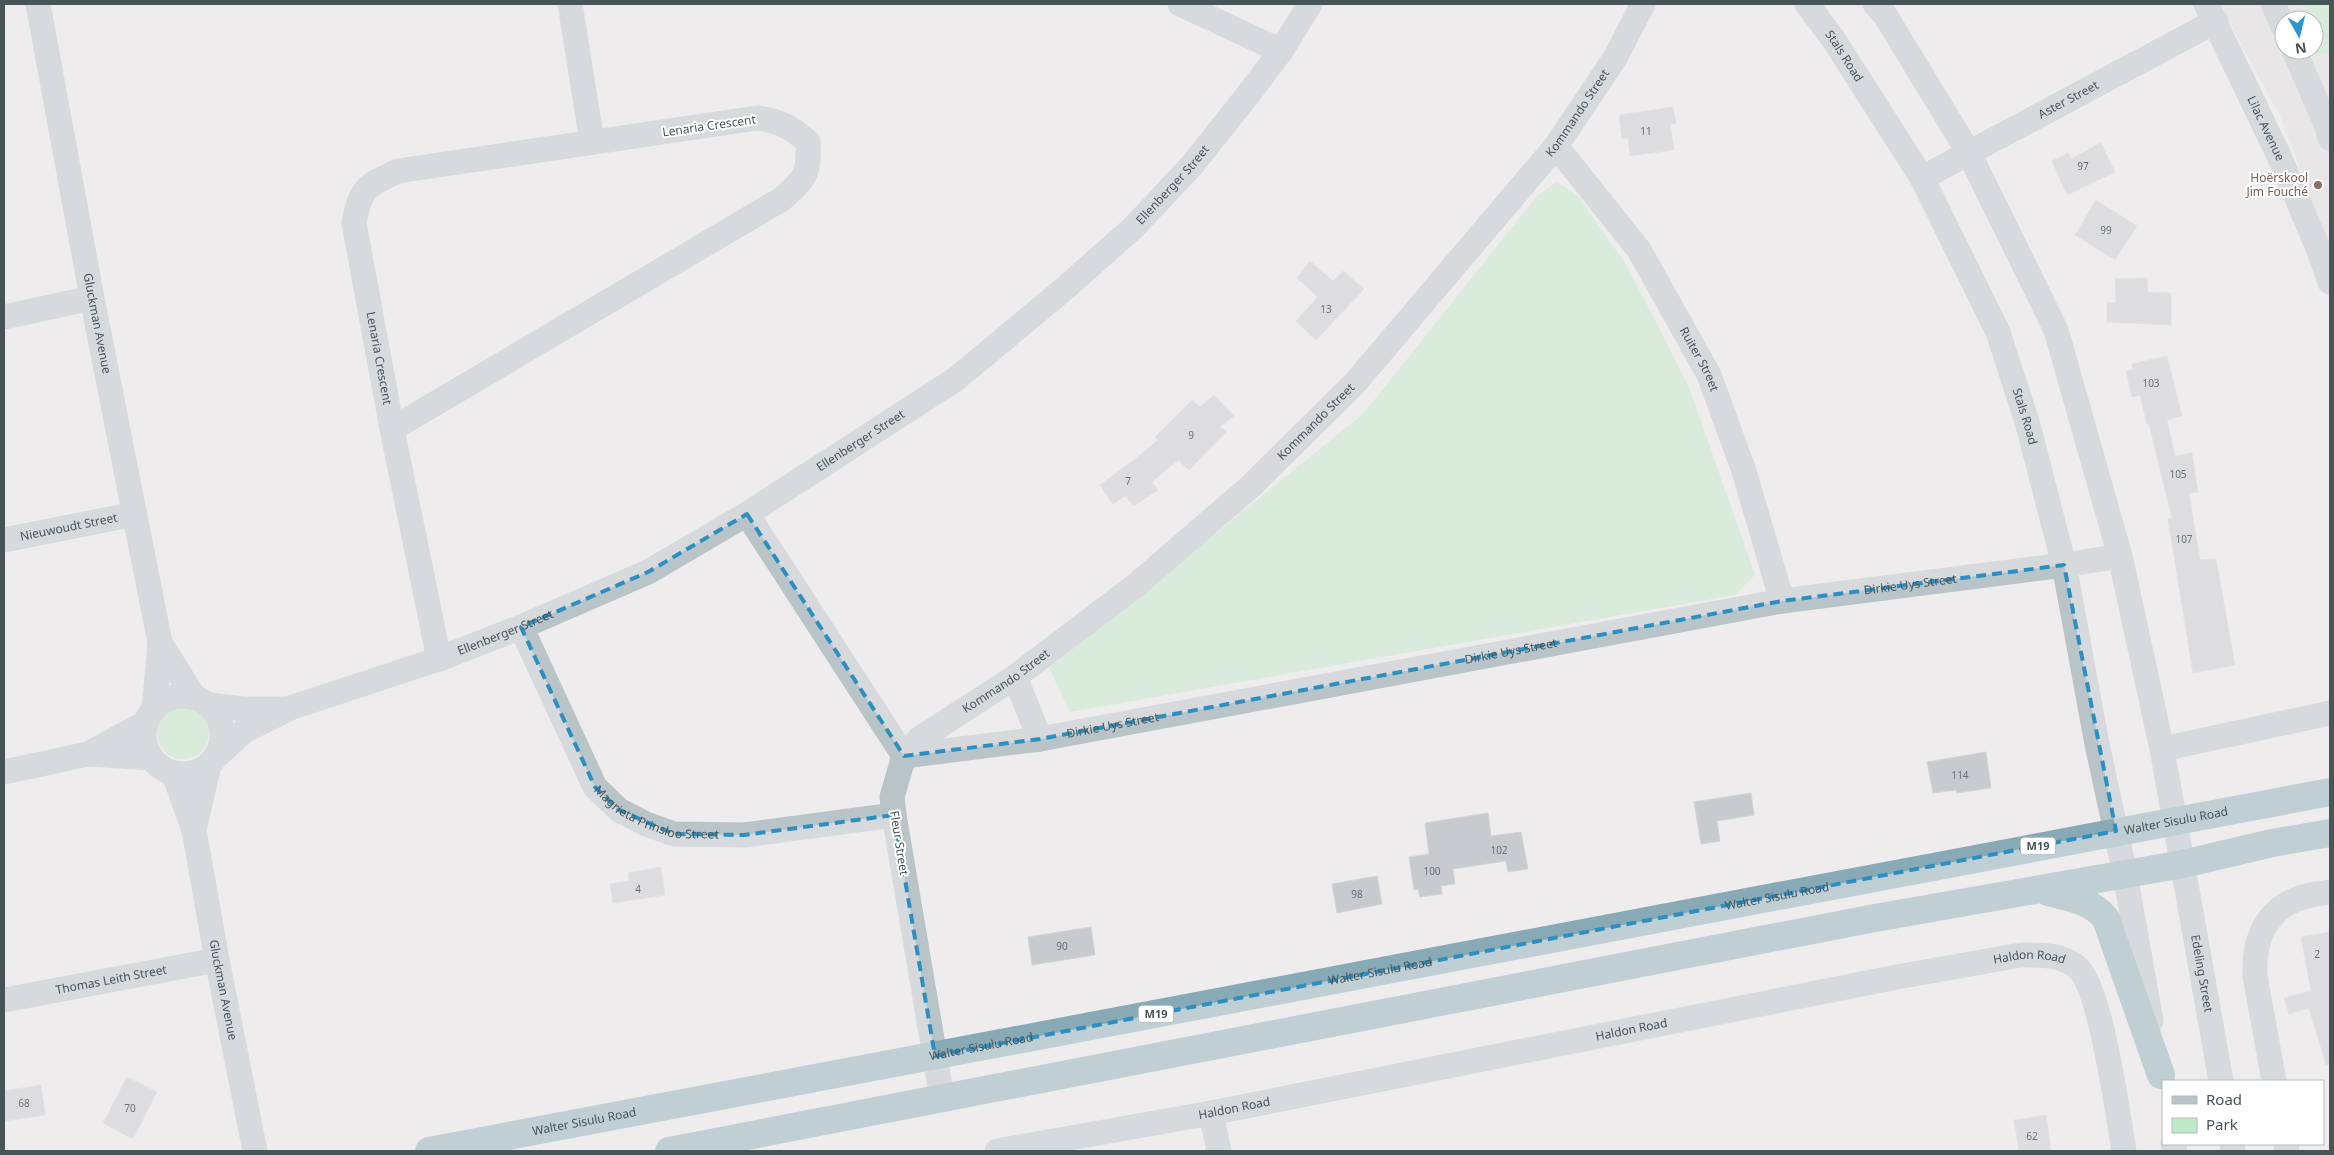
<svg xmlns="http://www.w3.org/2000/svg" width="2334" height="1155" font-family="'Noto Sans',sans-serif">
	<rect width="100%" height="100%" fill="#efeced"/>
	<path fill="#e0dede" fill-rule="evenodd" d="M2220,4H2330V251L2282,120ZM2284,20H2314V50H2284Z"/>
	<g fill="#bee9c5">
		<path d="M2305,4H2330V52L2315,55L2314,20H2308Z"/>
		<path d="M1557,182L1578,196L1627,266L1689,387L1755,575L1735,595L1070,712L1049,668L1363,414L1538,195Z"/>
		<circle cx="183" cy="733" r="26"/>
	</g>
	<g fill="#c7cbce" stroke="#d1d4d8">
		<path d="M1673,107L1676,123L1670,124L1674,150L1630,156L1628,138L1622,139L1619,115Z"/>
		<path d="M2101,143L2115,172L2067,195L2052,161L2068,153L2071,159Z"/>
		<path d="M2096,200L2137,226L2115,260L2075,235Z"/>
		<path d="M1310,261L1333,281L1343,271L1364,289L1316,340L1296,321L1318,297L1297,278Z"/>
		<path d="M2147,278L2148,292L2171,293V325L2107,322V303L2116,302L2115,279Z"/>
		<path d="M2167,356L2182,416L2167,420L2175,456L2192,453L2198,492L2189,493L2200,560L2216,559L2235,665L2193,673L2168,519L2172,518L2149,424H2147L2140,395L2132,397L2126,371L2133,370L2132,364Z"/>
		<path d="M1214,395L1234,416L1220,426L1226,432L1189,470L1178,460L1152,482L1158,490L1134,506L1125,496L1113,504L1100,485L1135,459L1158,440L1155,437L1192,400L1200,407Z"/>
		<path d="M1986,752L1991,788L1957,793L1956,790L1933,793L1927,762Z"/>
		<path d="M1751,793L1754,815L1717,821L1720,841L1701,844L1694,802Z"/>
		<path d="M1488,813L1491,836L1521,832L1528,869L1508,872L1506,861L1453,869L1455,884L1441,886L1442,894L1420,897L1418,889L1414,890L1409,857L1429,854L1425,823Z"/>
		<path d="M661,867L665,895L613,903L610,884L629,881L628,873Z"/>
		<path d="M1377,876L1382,904L1337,913L1332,884Z"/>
		<path d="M1091,927L1095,955L1032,965L1028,937Z"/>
		<path d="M2330,932V1064L2326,1065L2309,1008L2289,1014L2284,998L2311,991L2301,937Z"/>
		<path d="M127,1077L157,1092L133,1139L103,1123Z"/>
		<path d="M41,1085L45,1115L4,1121V1091Z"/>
		<path d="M2046,1115L2051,1151H2019L2014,1120Z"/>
	</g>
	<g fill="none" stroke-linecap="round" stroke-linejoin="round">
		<g stroke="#b9c4c8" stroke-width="25">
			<path id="s1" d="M38,4L92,298L160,643L154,709"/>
			<path d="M570,4L592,142"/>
			<path d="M1180,4L1281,51"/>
			<path id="s2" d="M1807,4L1834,40L1922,178L1998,332L2028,425L2064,565L2097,744L2125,874L2151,1021"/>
			<path id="s3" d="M1875,4L1885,15L1969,153L2056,330L2120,556L2162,749L2221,1081"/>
			<path id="s4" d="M2206,4L2279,156L2318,248L2330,282"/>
			<path d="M2273,4L2284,28"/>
			<path d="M2294,50L2326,124L2330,138"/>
			<path id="s5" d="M1556,146L1639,250L1709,375L1744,471L1782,601"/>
			<path id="s6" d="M1922,178L2216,21"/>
			<path d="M4,317L92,298"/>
			<path id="s7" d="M392,429L782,199C806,178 809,174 808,142C792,128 778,120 757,118L398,171C366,186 361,187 354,223L392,429L439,659"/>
			<path d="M747,514L904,756"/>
			<path id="s8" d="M4,540L135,514"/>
			<path id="s9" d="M521,627L595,787L619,810L646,824L674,834L744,835L894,815"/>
			<path d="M160,643L194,697"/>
			<path d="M1015,677L1040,739"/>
			<circle cx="183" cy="735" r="39"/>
			<path d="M209,705L244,709H283"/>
			<path d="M2162,749L2330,713"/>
			<path d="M88,754L145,723"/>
			<path id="s10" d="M218,755L244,731L290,708L439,659L521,627L648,572L747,514L956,379L1063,290L1134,227L1193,164L1250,92L1281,51L1310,4"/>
			<path id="s11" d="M904,756L1040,739L1782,601L2064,565L2120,556"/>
			<path d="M4,772L88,754L151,758"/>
			<path id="s12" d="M174,774L194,830L217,960L255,1151"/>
			<path d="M194,830L209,765"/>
			<path id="s13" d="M4,1000L217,960"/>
			<path d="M2274,1081L2255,976C2253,942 2265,910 2300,898C2309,894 2320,894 2330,892"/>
			<path id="s14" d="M942,1098L894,815L892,797L904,756L919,739L1015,677L1135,586L1251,486L1355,383L1556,146L1615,58L1643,4"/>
			<path d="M1211,1113L1219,1151"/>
			<path d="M2173,1144L2175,1151"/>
			<path d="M2232,1144L2233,1151"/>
			<path d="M2286,1144L2287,1151"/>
			<path id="s15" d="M997,1151L1211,1113L1897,977L2021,955C2040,955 2061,954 2077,967C2101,987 2118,1115 2124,1151"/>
		</g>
		<g stroke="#88aab7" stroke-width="28">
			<path d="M2048,892C2071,898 2091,900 2106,919L2161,1075"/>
			<path id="s16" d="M429,1151L2330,792"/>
			<path d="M669,1151L1875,918L2183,864L2272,843L2330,833"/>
		</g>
	</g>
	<path d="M0 0H2334V1155H0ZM747,514L904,756L1040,739L1782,601L2064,565L2116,831L935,1056L894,815L744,835L674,834L619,810L595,787L521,627L648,572Z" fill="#efeced" fill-opacity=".55" fill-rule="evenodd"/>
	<path fill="none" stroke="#2d8fc0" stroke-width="4" stroke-dasharray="10 6" stroke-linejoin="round" d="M747,514L904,756L1040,739L1782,601L2064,565L2116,831L935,1056L894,815L744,835L674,834L619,810L595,787L521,627L648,572Z"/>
	<circle fill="#8d6e63" stroke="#fff" stroke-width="2" cx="2318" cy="185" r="5"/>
	<g text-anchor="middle" stroke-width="4" stroke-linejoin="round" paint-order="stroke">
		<g font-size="10" fill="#677276">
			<text x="1646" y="135">11</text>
			<text x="2083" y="170">97</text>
			<text x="2106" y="234">99</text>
			<text x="1326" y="313">13</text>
			<text x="2151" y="387">103</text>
			<text x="1191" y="439">9</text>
			<text x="2178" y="478">105</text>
			<text x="1128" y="485">7</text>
			<text x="2184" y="543">107</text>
			<text x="1960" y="779">114</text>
			<text x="1499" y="854">102</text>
			<text x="1432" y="875">100</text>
			<text x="638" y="893">4</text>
			<text x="1357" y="898">98</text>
			<text x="1062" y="950">90</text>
			<text x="2317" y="958">2</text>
			<text x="24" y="1107">68</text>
			<text x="130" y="1112">70</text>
			<text x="2032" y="1140">62</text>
		</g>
		<g fill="#fff" stroke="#7e878a" stroke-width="1">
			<rect x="2020.5" y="837.5" width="35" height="17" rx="4"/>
			<rect x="1138.5" y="1005.5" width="35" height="17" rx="4"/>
		</g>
		<g font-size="11" font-weight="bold" fill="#475458">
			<text x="2038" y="850">M19</text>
			<text x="1156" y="1018">M19</text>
		</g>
		<g font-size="12" fill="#475458" stroke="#fff">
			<text dy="4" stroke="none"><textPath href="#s2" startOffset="64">Stals Road</textPath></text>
			<text dy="4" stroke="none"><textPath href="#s6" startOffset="166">Aster Street</textPath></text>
			<text dy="4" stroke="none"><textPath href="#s14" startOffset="1285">Kommando Street</textPath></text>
			<text transform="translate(709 126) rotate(-8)" y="4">Lenaria Crescent</text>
			<text dy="4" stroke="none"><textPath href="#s4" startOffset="138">Lilac Avenue</textPath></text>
			<text dy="4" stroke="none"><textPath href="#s10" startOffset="1125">Ellenberger Street</textPath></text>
			<text dy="4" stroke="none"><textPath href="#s1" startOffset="325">Gluckman Avenue</textPath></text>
			<text dy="4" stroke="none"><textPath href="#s7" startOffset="1150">Lenaria Crescent</textPath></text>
			<text dy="4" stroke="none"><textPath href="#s5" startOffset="258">Ruiter Street</textPath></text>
			<text dy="4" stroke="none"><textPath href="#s2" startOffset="469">Stals Road</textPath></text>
			<text dy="4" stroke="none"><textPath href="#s14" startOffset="880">Kommando Street</textPath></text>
			<text dy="4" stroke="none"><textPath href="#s10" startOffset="720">Ellenberger Street</textPath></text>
			<text dy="4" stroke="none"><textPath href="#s8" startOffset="66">Nieuwoudt Street</textPath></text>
			<text dy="4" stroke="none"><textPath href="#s11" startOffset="1021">Dirkie Uys Street</textPath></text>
			<text dy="4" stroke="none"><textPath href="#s10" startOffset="315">Ellenberger Street</textPath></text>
			<text dy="4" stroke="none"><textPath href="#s11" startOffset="616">Dirkie Uys Street</textPath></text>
			<text dy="4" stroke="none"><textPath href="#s14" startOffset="475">Kommando Street</textPath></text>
			<text dy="4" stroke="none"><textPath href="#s11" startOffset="211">Dirkie Uys Street</textPath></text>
			<text dy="4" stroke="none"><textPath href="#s9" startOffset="246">Magrieta Prinsloo Street</textPath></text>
			<text dy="4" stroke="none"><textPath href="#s16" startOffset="1778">Walter Sisulu Road</textPath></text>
			<text transform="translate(899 843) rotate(81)" y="4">Fleur Street</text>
			<text dy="4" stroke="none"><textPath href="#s16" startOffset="1372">Walter Sisulu Road</textPath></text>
			<text dy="4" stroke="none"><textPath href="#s15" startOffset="1051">Haldon Road</textPath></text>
			<text dy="4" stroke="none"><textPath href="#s16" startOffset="968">Walter Sisulu Road</textPath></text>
			<text dy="4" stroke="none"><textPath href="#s3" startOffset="1034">Edeling Street</textPath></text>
			<text dy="4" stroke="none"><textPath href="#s13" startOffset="109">Thomas Leith Street</textPath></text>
			<text dy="4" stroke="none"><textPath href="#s12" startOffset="222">Gluckman Avenue</textPath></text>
			<text dy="4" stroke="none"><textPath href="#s15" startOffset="646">Haldon Road</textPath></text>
			<text dy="4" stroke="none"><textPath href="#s16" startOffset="562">Walter Sisulu Road</textPath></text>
			<text dy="4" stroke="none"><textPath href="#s15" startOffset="241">Haldon Road</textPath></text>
			<text dy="4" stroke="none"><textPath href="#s16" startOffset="158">Walter Sisulu Road</textPath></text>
		</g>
		<g font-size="12" fill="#785e54" stroke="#fff" text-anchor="end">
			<text x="2308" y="182">Hoërskool<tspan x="2308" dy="14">Jim Fouché</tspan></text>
		</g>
	</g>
	<rect width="2334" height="1155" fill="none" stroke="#475458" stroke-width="10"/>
	<rect x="2162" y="1080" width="162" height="65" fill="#ffffff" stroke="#b5bbbc"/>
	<rect x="2172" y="1096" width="25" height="8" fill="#b9c4c8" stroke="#b5bbbc"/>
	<text x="2206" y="1105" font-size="15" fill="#475458">Road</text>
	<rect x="2172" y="1118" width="25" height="15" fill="#bee9c5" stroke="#b5bbbc"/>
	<text x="2206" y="1130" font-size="15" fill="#475458">Park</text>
	<g transform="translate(2299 35) rotate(172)"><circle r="24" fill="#ffffff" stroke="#b5bbbc"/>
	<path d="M0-4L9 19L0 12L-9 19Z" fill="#2a96cc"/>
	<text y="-8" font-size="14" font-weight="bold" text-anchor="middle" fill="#475458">N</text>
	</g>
</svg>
